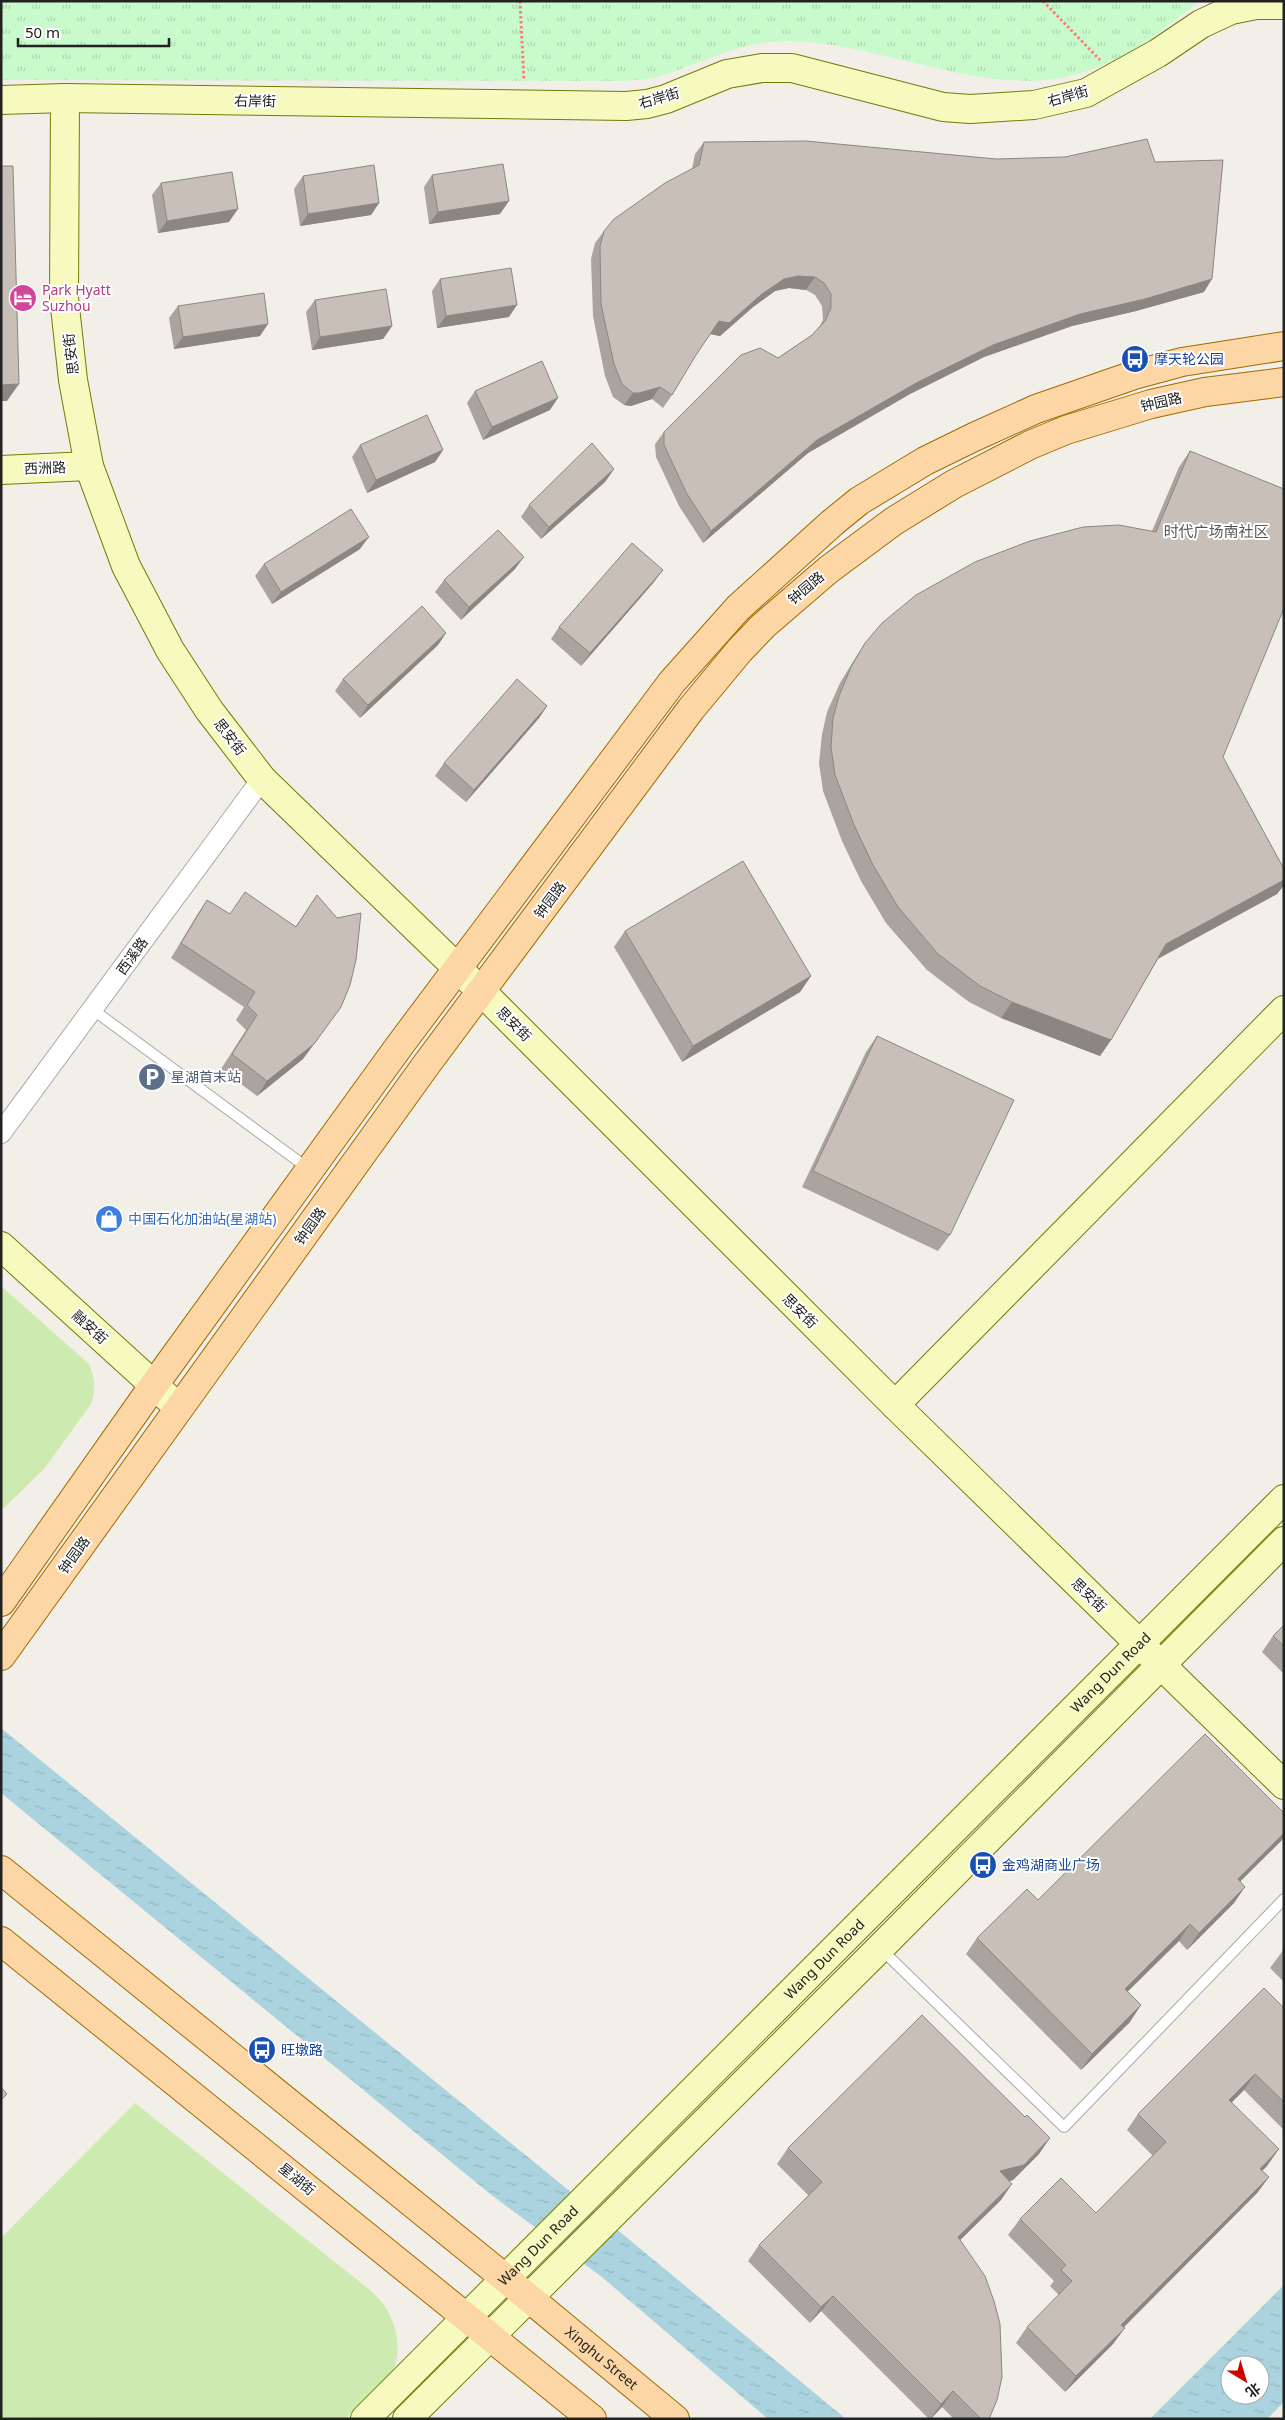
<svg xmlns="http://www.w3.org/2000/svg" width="1285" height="2420" font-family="'Noto Sans','Noto Sans SC',sans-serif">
	<defs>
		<pattern id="park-tufts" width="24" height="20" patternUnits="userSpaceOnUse" patternTransform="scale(1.25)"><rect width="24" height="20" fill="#c8facc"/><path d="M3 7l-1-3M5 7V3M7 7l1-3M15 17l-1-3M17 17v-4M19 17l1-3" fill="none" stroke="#acd6af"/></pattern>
		<pattern id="water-ripples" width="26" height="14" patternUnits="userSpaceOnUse" patternTransform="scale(1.25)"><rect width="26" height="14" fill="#aad3df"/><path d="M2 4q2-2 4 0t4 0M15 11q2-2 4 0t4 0" fill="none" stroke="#92b5bf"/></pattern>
	</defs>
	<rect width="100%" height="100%" fill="#f2efe9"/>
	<g fill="#cdebb0">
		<path d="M1,1286L89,1364C95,1379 96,1389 91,1404L44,1469L4,1508L1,1506Z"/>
		<path d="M135,2103L365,2286C372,2292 379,2298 384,2305C397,2324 404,2355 390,2375C378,2391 359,2405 345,2419L1,2417V2238Z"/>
	</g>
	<path fill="url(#park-tufts)" d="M1,1H1200C1180,16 1160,33 1139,46C1055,99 992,81 902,60C864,51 827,41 787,41C742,41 703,63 660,76C649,80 636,80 623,81L1,80Z"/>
	<g fill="url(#water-ripples)" fill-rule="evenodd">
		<path d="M1,1728L631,2241L846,2419H768L603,2278L489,2193L1,1793Z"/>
		<path d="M1284,2285V2402L1267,2419H1150ZM1230,2365H1260V2395H1230Z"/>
	</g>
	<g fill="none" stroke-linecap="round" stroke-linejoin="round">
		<g stroke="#a9a9a9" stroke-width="12">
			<g id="lane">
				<path d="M92,1009L309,1169"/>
				<path d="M881,1949L1064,2127L1284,1899"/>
			</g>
		</g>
		<g stroke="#a9a9a9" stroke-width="22">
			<path id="street" d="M1,1133L262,779"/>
		</g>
		<g stroke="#707d05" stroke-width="30">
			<g id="secondary">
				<path d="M65,98L64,298L73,380L89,466L126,566L170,650L209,710L262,779L481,991L895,1405L1284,1785"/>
				<path d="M1,100L65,98L626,106L647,104L666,99L727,74L762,68H792L943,107L970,109L1034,105L1086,93L1158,53L1201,24L1231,10L1256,5H1284"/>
				<path d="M1,470L89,466"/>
				<path d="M1,1246L179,1408"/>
				<path d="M895,1405L1284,1010"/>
				<path id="s1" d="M365,2419L1284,1499"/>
				<path d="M407,2419L880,1948L1284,1541"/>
			</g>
		</g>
		<g stroke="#a06b00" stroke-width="30">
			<g id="primary">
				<path d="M1,1602L154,1385L400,1045L672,682L738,608L832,523L859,501L925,461L974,437L1036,409L1134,375L1182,362L1284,346"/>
				<path d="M1,1656L426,1065L691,709L740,650L763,626L828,570L894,521L954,484L1030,445L1066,430L1151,404L1205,392L1284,382"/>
				<path id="s2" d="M1,1870L506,2279L675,2419"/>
				<path d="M1,1941L592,2419"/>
			</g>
		</g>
		<g stroke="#fa8072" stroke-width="3" stroke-dasharray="2.5 2.5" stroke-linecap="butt">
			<path d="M520,1L524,81"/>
			<path d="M1043,1L1100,60"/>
		</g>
		<use href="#lane" stroke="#fff" stroke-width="10"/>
		<use href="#street" stroke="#fff" stroke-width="20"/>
		<use href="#secondary" stroke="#f7fabf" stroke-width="28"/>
		<use href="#primary" stroke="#fcd6a4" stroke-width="28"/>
	</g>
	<g fill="#aba49e">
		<path d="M704,142L996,159L1155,162L1204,292L1136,311L1072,326L984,357L910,394L808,453L703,543L679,506L656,457L655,444L664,432L778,358L812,335L819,327L823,320L822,306L815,295L806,290L789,288L775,291L753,307L720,336L710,334L695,355L672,395L663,408L652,399L631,406L624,405L613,397L605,376L593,316L591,259L595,243L604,231L692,169L695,154Z"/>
		<path d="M432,175L500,214L429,224L424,187Z"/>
		<path d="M303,176L379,203L371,215L300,226L294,189Z"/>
		<path d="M161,183L229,222L158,233L152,195Z"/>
		<path d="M440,279L509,317L437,328L432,291Z"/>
		<path d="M315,300L392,326L383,339L312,350L306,312Z"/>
		<path d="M178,306L260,336L174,349L169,318Z"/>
		<path d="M475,391L550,410L483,440L467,403Z"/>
		<path d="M360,445L443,450L435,462L367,493L352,457Z"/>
		<path d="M1190,451L1223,757L1284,869V885L1277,894L1158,959L1111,1040L1100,1056L1001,1018L969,1002L927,970L886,923L861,881L842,841L823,791L819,763L822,734L827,712L840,683L854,660L865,643L1152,531L1179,467Z"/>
		<path d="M614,469L605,482L541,539L521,517L529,505Z"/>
		<path d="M360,549L272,604L255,576L264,564Z"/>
		<path d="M515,569L461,620L435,592L444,580Z"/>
		<path d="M654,582L581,666L551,639L559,627Z"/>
		<path d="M446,633L438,645L360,718L335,691L343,679Z"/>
		<path d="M547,706L539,718L466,802L435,776L444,763Z"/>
		<path d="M317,895L330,1022L303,1059L257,1096L221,1069L246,1030L236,1020L244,1007L171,958L197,915L207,900L230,914L296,926Z"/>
		<path d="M625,931L811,976L800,992L682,1062L614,947Z"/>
		<path d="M877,1036L950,1235L938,1251L802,1187L866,1052Z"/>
		<path d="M1284,1625V1674L1262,1652L1273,1636Z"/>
		<path d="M1282,1840L1240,1882L1234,1903L1187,1950L1179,1941L1127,1992L1130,2022L1081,2070L966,1954L977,1938L1038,1900Z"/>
		<path d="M1284,1949V1982L1270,1968Z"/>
		<path d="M1284,2008V2130L1244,2090L1232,2102L1267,2166L1262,2171L1269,2177L1257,2193L1124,2327L1113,2344L1065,2392L1016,2343L1027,2327L1059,2295L1050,2286L1054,2281L1008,2235L1020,2219L1096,2213L1153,2156L1127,2130L1138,2114Z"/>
		<path d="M788,2148L1039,2154L1013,2180L1010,2181L1001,2200L960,2240L989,2419H954L942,2407L931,2419H929L821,2311L810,2323L748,2261L759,2245L809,2196L777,2164Z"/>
	</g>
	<g fill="#8b8681">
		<path d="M509,201L500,214L429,224L438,212Z"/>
		<path d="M379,203L371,215L300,226L308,214Z"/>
		<path d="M238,209L229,222L158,233L167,221Z"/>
		<path d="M798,276L815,277L806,290L789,288L775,291L753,307L720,336L710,334L719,321L762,294L784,279Z"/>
		<path d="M1212,279L1204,292L1136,311L1072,326L984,357L910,394L808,453L703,543L711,531L817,440L918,382L993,345L1080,314Z"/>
		<path d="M517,305L509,317L437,328L446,316Z"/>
		<path d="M268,324L260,336L174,349L183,337Z"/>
		<path d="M392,326L383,339L312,350L320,337Z"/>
		<path d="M19,384L7,401H1V385Z"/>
		<path d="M660,387L652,399L631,406L624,405L633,393Z"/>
		<path d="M558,398L550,410L483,440L492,427Z"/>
		<path d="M443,450L435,462L367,493L376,480Z"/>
		<path d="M614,469L605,482L541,539L549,527Z"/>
		<path d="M369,537L360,549L272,604L281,592Z"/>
		<path d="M524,557L515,569L461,620L469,607Z"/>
		<path d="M663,570L654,582L581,666L590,653Z"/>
		<path d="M446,633L438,645L360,718L368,705Z"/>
		<path d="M547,706L539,718L466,802L474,790Z"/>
		<path d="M1284,880V885L1277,894L1155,960L1166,944Z"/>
		<path d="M811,976L800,992L682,1062L693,1046Z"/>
		<path d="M1012,1002L1111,1040L1100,1056L1001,1018Z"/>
		<path d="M341,1007L303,1059L257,1096L267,1081Z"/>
		<path d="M1284,1833V1837L1282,1840L1226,1895L1238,1879Z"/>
		<path d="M1245,1887L1234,1903L1187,1950L1199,1933Z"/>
		<path d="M1190,1924L1179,1941L1114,2005L1125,1989Z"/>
		<path d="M1141,2005L1130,2022L1081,2070L1092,2054Z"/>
		<path d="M1255,2074L1244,2090L1218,2116L1229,2100Z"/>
		<path d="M1050,2138L1039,2154L1013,2180L989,2187L1000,2171Z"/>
		<path d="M1279,2149L1267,2166L1248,2185L1260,2169Z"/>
		<path d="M1269,2177L1257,2193L1110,2341L1121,2325Z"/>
		<path d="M1012,2184L1001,2200L947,2253L958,2237Z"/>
		<path d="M833,2296L821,2311L810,2323L821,2307Z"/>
		<path d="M1125,2328L1113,2344L1065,2392L1076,2376Z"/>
		<path d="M953,2391L942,2407L930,2419L941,2404Z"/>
	</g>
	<g fill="#c7bfb8" stroke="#8b8681">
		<path d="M1147,139L1155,162L1223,160L1212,279L1145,299L1080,314L993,345L918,382L817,440L711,531L687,494L664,445V432L741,355L760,348L778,358L812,335L825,321L831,308V294L824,283L815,277L798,276L784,279L762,294L729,323L719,321L696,355L672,395L660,387L639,393H633L622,384L614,364L601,304L600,246L604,231L614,219L665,183L699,165L704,142L806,141L996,159L1065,157Z"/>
		<path d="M503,164L509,201L438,212L432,175Z"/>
		<path d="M374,165L379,203L308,214L303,176Z"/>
		<path d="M1,166H13L19,384L1,385Z"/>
		<path d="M232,172L238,209L167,221L161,183Z"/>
		<path d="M511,268L517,305L446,316L440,279Z"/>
		<path d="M386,289L392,326L320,337L315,300Z"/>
		<path d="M264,293L268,324L183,337L178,306Z"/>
		<path d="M542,361L558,398L492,427L475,391Z"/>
		<path d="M427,415L443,450L376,480L360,445Z"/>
		<path d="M592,443L614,469L549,527L529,505Z"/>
		<path d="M1190,451L1284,489V608L1223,757L1284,869V880L1166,944L1111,1040L1012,1002L980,986L938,954L898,907L873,865L854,825L835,775L831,747L833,718L839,696L851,667L865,643L882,623L916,595L975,562L1030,541L1083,527L1119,525L1156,532Z"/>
		<path d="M351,509L369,537L281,592L264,564Z"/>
		<path d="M498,530L524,557L469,607L444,580Z"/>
		<path d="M632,543L663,570L590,653L559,627Z"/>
		<path d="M422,606L446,633L368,705L343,679Z"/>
		<path d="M517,679L547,706L474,790L444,763Z"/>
		<path d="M743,861L811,976L693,1046L625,931Z"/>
		<path d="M245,892L296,927L317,895L337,918L361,913L356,960L350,985L341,1007L314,1044L267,1081L232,1054L257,1015L247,1005L255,992L181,943L207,900L230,914Z"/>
		<path d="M877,1036L1014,1100L950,1235L813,1171Z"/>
		<path d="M1284,1625V1646L1273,1636Z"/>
		<path d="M1205,1734L1284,1813V1833L1238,1879L1245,1887L1199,1933L1190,1924L1125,1989L1141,2005L1092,2054L977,1938L1027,1889L1038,1900Z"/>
		<path d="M1264,1988L1284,2008V2102L1255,2074L1229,2100L1279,2149L1260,2169L1269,2177L1121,2325L1125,2328L1076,2376L1027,2327L1072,2281L1061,2270L1066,2265L1020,2219L1061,2178L1096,2213L1166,2142L1138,2114Z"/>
		<path d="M922,2015L1025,2117L1027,2115L1050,2138L1024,2165L1000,2171L1012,2184L958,2237L985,2276L994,2301L1000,2324L1002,2377L997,2400L989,2419H981L953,2391L941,2404L833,2296L821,2307L759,2245L822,2182L788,2148Z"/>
		<path d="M1,2087L7,2094L1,2100Z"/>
	</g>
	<defs>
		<g id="hotel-disc" transform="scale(1.4375)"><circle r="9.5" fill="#d1479c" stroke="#fff"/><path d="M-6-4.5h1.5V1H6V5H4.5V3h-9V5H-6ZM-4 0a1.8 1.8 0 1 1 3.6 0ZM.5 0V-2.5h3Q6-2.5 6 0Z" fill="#fff"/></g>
		<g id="bus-disc" transform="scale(1.4375)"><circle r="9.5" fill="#1a4fb4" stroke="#fff"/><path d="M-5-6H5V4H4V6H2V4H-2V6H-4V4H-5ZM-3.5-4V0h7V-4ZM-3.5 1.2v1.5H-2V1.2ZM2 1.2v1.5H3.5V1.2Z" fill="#fff"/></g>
		<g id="parking-disc" transform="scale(1.4375)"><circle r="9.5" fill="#5c6f8a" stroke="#fff"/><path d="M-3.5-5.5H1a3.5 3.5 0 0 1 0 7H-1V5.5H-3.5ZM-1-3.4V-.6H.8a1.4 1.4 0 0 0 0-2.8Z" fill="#fff"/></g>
		<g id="shop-disc" transform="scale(1.4375)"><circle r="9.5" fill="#3f7fe0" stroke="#fff"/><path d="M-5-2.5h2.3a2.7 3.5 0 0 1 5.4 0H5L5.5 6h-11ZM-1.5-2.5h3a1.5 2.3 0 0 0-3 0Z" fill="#fff"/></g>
	</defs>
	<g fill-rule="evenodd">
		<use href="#hotel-disc" x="23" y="298"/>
		<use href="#bus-disc" x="1135" y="359"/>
		<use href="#parking-disc" x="152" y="1077"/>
		<use href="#shop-disc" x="109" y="1219"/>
		<use href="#bus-disc" x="983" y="1865"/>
		<use href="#bus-disc" x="262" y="2050"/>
	</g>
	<g text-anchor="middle" stroke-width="4" stroke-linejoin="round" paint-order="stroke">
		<g font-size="14" fill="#222" stroke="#fff">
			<text transform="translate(1068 96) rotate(-16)" y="5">右岸街</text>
			<text transform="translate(659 98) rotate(-16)" y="5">右岸街</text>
			<text transform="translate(255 101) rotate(1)" y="5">右岸街</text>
			<text transform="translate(71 354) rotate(-97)" y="5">思安街</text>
			<text transform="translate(1161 402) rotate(-13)" y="5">钟园路</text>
			<text transform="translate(45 468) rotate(-2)" y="5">西洲路</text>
			<text transform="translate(806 588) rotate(-40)" y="5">钟园路</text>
			<text transform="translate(230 737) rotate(52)" y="5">思安街</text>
			<text transform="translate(550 900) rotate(-53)" y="5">钟园路</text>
			<text transform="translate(132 956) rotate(-54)" y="5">西溪路</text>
			<text transform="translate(514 1024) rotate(45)" y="5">思安街</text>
			<text transform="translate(310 1226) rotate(-54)" y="5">钟园路</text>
			<text transform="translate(800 1311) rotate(45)" y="5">思安街</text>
			<text transform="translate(90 1327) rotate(42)" y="5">融安街</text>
			<text transform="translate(74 1555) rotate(-54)" y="5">钟园路</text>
			<text transform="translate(1089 1595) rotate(44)" y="5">思安街</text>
			<text dy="5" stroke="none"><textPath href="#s1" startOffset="1055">Wang Dun Road</textPath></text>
			<text dy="5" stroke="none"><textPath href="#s1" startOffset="650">Wang Dun Road</textPath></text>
			<text transform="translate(297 2179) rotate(39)" y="5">星湖街</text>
			<text dy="5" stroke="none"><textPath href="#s1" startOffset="245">Wang Dun Road</textPath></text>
			<text dy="5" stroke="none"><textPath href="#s2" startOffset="774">Xinghu Street</textPath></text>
		</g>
		<g font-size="14" fill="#b23c85" stroke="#fff" text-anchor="start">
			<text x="42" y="295">Park Hyatt<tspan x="42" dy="16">Suzhou</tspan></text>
		</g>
		<g font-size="14" fill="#164399" stroke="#fff" text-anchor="start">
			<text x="1154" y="364">摩天轮公园</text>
			<text x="1002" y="1870">金鸡湖商业广场</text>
			<text x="281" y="2055">旺墩路</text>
		</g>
		<g font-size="14" fill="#4e5e75" stroke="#fff" text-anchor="start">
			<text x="171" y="1082">星湖首末站</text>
		</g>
		<g font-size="14" fill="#366cbe" stroke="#fff" text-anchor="start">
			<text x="128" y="1224">中国石化加油站(星湖站)</text>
		</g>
		<g font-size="15" fill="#555" stroke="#fff">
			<text x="1216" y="537">时代广场南社区</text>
		</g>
	</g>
	<rect width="1285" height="2420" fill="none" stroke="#222222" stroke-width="5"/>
	<g transform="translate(1245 2380) rotate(142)"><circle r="24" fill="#ffffff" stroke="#a7a7a7"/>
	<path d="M0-4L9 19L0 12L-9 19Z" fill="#d40000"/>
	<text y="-8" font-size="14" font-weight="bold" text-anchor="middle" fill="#222222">北</text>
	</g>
	<path d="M18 38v8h151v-8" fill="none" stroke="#222222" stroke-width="2.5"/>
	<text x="25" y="38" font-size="15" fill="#222222" stroke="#ffffff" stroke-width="4" paint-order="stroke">50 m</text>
</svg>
